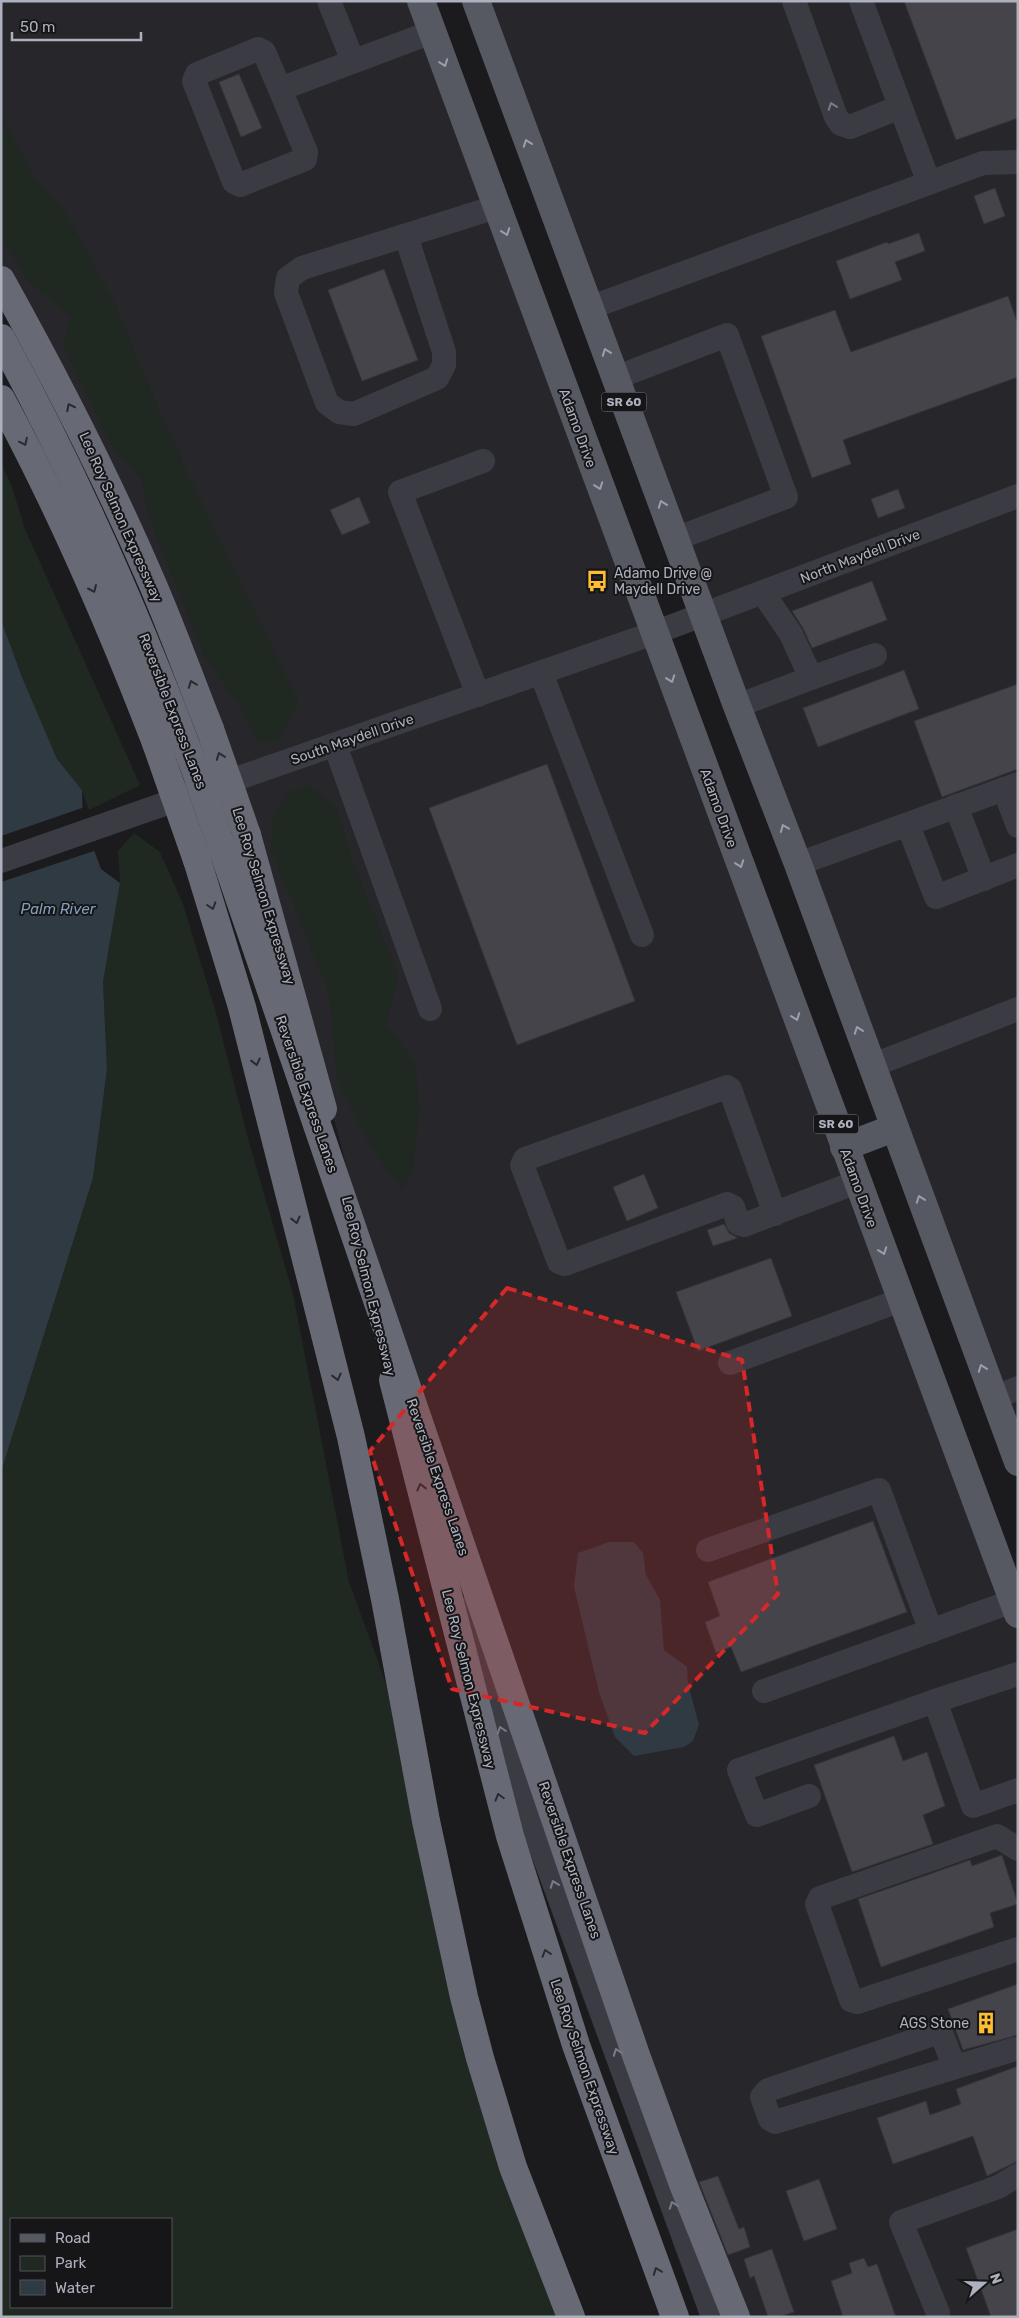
<svg xmlns="http://www.w3.org/2000/svg" width="1019" height="2318" font-family="Rubik,sans-serif">
	<rect width="100%" height="100%" fill="#1b1b1d"/>
	<g fill="#27262a">
		<path d="M1,1H415L654,632L234,773L1,269Z"/>
		<path d="M481,1H1018V1425L864,1004Z"/>
		<path d="M660,636L1018,1600V2317H737L414,1425L285,931L238,776Z"/>
	</g>
	<g fill="#202921" fill-rule="evenodd">
		<path d="M1,116L33,175L66,214L113,299L154,398L188,474L299,703L278,741L258,743L240,706L204,656L149,518L141,479L109,442L63,345L71,317L28,281L1,237Z"/>
		<path d="M1,463L12,487L25,529L140,785L89,810L82,790L57,759L22,677L1,620Z"/>
		<path d="M308,785L337,807L352,860L398,975L386,1024L416,1064L419,1114L413,1170L402,1190L369,1144L337,1081L329,994L271,850L273,817L288,793Z"/>
		<path d="M134,833L160,852L183,904L216,1013L249,1142L293,1294L349,1582L391,1697L428,1840L524,2159L580,2317H1V1472L93,1178L107,1069L103,982L120,883L118,851ZM11,2219H171V2307H11Z"/>
	</g>
	<g fill="#2f3a43">
		<path d="M1,620L22,677L57,759L82,790L83,826H85L101,869L120,883L103,982L107,1069L93,1178L1,1472Z"/>
		<path d="M609,1542H634L643,1553L646,1575L660,1600L664,1650L687,1667L688,1683L699,1725L693,1741L684,1747L634,1756L615,1737L599,1692L574,1587L578,1553Z"/>
	</g>
	<path fill="#1b1b1d" d="M85,807L86,823L97,850L1,882V836Z"/>
	<g fill="#44444a" stroke="#353439">
		<path d="M904,1H1018V118L956,140Z"/>
		<path d="M239,74L262,128L241,137L219,82Z"/>
		<path d="M995,188L1005,216L984,224L974,196Z"/>
		<path d="M919,233L925,251L895,262L902,280L850,299L836,261L887,242L888,244Z"/>
		<path d="M384,269L418,360L362,381L328,290Z"/>
		<path d="M1008,296L1018,324V377L843,440L851,464L812,478L761,336L835,310L851,352Z"/>
		<path d="M898,489L905,508L878,518L871,499Z"/>
		<path d="M359,497L370,523L342,535L330,510Z"/>
		<path d="M872,581L887,620L812,648L803,628L792,611Z"/>
		<path d="M904,670L919,709L818,747L803,708Z"/>
		<path d="M1018,684V769L942,797L914,721Z"/>
		<path d="M547,764L635,1001L517,1045L429,808Z"/>
		<path d="M644,1174L658,1208L627,1221L613,1187Z"/>
		<path d="M724,1224L729,1233L738,1238L713,1246L707,1230Z"/>
		<path d="M771,1258L792,1316L698,1351L676,1292Z"/>
		<path d="M873,1521L907,1612L741,1672L731,1647L716,1653L705,1622L720,1616L708,1582Z"/>
		<path d="M894,1736L903,1761L927,1752L945,1806L923,1815L933,1844L852,1872L814,1765Z"/>
		<path d="M1002,1855L1018,1904L990,1913L994,1927L881,1967L858,1899L970,1860L972,1866Z"/>
		<path d="M1018,1984V2035L963,2050L948,2009Z"/>
		<path d="M1018,2066V2161L987,2176L973,2136L893,2164L877,2118L926,2101L930,2115L961,2104L956,2089Z"/>
		<path d="M718,2176L739,2229L744,2227L750,2247L728,2255L699,2182Z"/>
		<path d="M819,2179L837,2229L804,2241L786,2191Z"/>
		<path d="M1018,2229V2317H991L966,2248Z"/>
		<path d="M772,2249L794,2312L779,2317H768L754,2276L750,2278L744,2259Z"/>
		<path d="M864,2258L868,2267L877,2264L896,2317H843L831,2281L852,2273L849,2263Z"/>
	</g>
	<g fill="none" stroke-linecap="round" stroke-linejoin="round">
		<g stroke="#3b3c43" stroke-width="24">
			<path d="M329,1L353,61"/>
			<path d="M794,1L836,117L841,124L850,127L900,107"/>
			<path d="M861,1L929,183"/>
			<path d="M280,89L264,52L258,49L197,74L194,81L234,182L240,185L305,159L306,152L280,89L432,32"/>
			<path d="M406,236L444,352V365L437,378L354,414L339,412L327,403L286,293L288,278L302,268L496,207"/>
			<path d="M589,308L983,163L1018,162"/>
			<path d="M615,378L727,335L786,497L675,539"/>
			<path d="M541,673L642,935"/>
			<path d="M811,678L875,655"/>
			<path d="M478,695L400,492L483,461"/>
			<path d="M737,706L811,678L791,634L763,593"/>
			<path d="M335,745L430,1009"/>
			<path d="M1004,789L1018,826"/>
			<path d="M956,806L984,879"/>
			<path d="M908,825L936,897L1018,865"/>
			<path d="M1,861L654,633L1018,496"/>
			<path d="M798,864L1018,784"/>
			<path d="M871,1066L1018,1009"/>
			<path d="M775,1214L730,1089L727,1087L525,1159L522,1165L559,1262L565,1264L727,1204L733,1207L738,1223L744,1225L857,1182"/>
			<path d="M730,1363L901,1300"/>
			<path d="M994,1398L1018,1388"/>
			<path d="M708,1550L879,1490L931,1631"/>
			<path d="M464,1609L532,1823L713,2317"/>
			<path d="M1018,1674L935,1701L973,1806L1018,1790"/>
			<path d="M764,1691L1013,1601"/>
			<path d="M809,1796L757,1815L739,1770L935,1701"/>
			<path d="M1018,1849L997,1836L820,1898L817,1904L851,2000L857,2002L1018,1949"/>
			<path d="M954,2066L942,2035L934,2034L768,2090L762,2097L770,2119L775,2122L1015,2049"/>
			<path d="M938,2313L901,2222L998,2187L1018,2175"/>
		</g>
		<g stroke="#575962" stroke-width="28">
			<path d="M421,1L1018,1614"/>
			<path d="M476,1L737,706L798,864L1018,1462"/>
			<path d="M844,1147L894,1128"/>
		</g>
		<g stroke="#676a74" stroke-width="28">
			<path d="M1,280C55,377 106,476 150,578C172,628 190,679 210,729"/>
			<path d="M1,399C61,510 111,626 156,743"/>
			<path d="M247,835L323,1109"/>
			<path d="M197,860L242,1007L351,1437L385,1599L426,1821L464,1997L480,2058L513,2167L571,2317"/>
			<path d="M393,1380L510,1836L576,2045L675,2317"/>
		</g>
		<g stroke="#676a74" stroke-width="28">
			<path d="M1,338C78,479 139,619 195,769L636,2055L683,2184L736,2317"/>
			<path d="M210,729L247,835"/>
			<path d="M156,743L197,860"/>
		</g>
	</g>
	<defs><path id="oneway-chevron" d="M-2-3.5L2.5 0L-2 3.5" fill="none" stroke-width="1.6" stroke-linecap="round" stroke-linejoin="round" transform="scale(1.25)"/></defs>
	<g stroke="#9b9fab">
		<use href="#oneway-chevron" transform="translate(444 63) rotate(70)"/>
		<use href="#oneway-chevron" transform="translate(527 143) rotate(-110)"/>
		<use href="#oneway-chevron" transform="translate(506 232) rotate(70)"/>
		<use href="#oneway-chevron" transform="translate(606 352) rotate(-110)"/>
		<use href="#oneway-chevron" transform="translate(599 486) rotate(70)"/>
		<use href="#oneway-chevron" transform="translate(662 504) rotate(-110)"/>
		<use href="#oneway-chevron" transform="translate(671 679) rotate(70)"/>
		<use href="#oneway-chevron" transform="translate(784 828) rotate(-112)"/>
		<use href="#oneway-chevron" transform="translate(740 864) rotate(70)"/>
		<use href="#oneway-chevron" transform="translate(796 1017) rotate(70)"/>
		<use href="#oneway-chevron" transform="translate(858 1030) rotate(-110)"/>
		<use href="#oneway-chevron" transform="translate(920 1199) rotate(-110)"/>
		<use href="#oneway-chevron" transform="translate(883 1251) rotate(70)"/>
		<use href="#oneway-chevron" transform="translate(982 1368) rotate(-110)"/>
	</g>
	<g stroke="#797c86">
		<use href="#oneway-chevron" transform="translate(832 106) rotate(-110)"/>
		<use href="#oneway-chevron" transform="translate(501 1730) rotate(-108)"/>
		<use href="#oneway-chevron" transform="translate(554 1884) rotate(-110)"/>
		<use href="#oneway-chevron" transform="translate(617 2052) rotate(-110)"/>
		<use href="#oneway-chevron" transform="translate(673 2205) rotate(-110)"/>
	</g>
	<g stroke="#2a2a2f">
		<use href="#oneway-chevron" transform="translate(70 407) rotate(-117)"/>
		<use href="#oneway-chevron" transform="translate(24 442) rotate(64)"/>
		<use href="#oneway-chevron" transform="translate(93 589) rotate(66)"/>
		<use href="#oneway-chevron" transform="translate(192 684) rotate(-111)"/>
		<use href="#oneway-chevron" transform="translate(220 756) rotate(-110)"/>
		<use href="#oneway-chevron" transform="translate(212 906) rotate(72)"/>
		<use href="#oneway-chevron" transform="translate(256 1062) rotate(76)"/>
		<use href="#oneway-chevron" transform="translate(296 1220) rotate(76)"/>
		<use href="#oneway-chevron" transform="translate(337 1377) rotate(76)"/>
		<use href="#oneway-chevron" transform="translate(421 1487) rotate(-104)"/>
		<use href="#oneway-chevron" transform="translate(499 1797) rotate(-106)"/>
		<use href="#oneway-chevron" transform="translate(546 1953) rotate(-108)"/>
		<use href="#oneway-chevron" transform="translate(657 2271) rotate(-111)"/>
	</g>
	<path fill="#d62828" fill-opacity="0.2" stroke="#d62828" stroke-width="4" stroke-dasharray="10 6" stroke-linejoin="round" d="M507,1288L742,1360L778,1594L645,1733L452,1689L370,1451Z"/>
	<defs>
		<g id="bus-bare" transform="scale(1.725)"><path d="M-5-6H5V4H4V6H2V4H-2V6H-4V4H-5ZM-3.5-4V0h7V-4ZM-3.5 1.2v1.5H-2V1.2ZM2 1.2v1.5H3.5V1.2Z" fill="#ffbd31" stroke="#161518" stroke-width="2.5" paint-order="stroke"/></g>
		<g id="building-bare" transform="scale(1.725)"><path d="M-4-6H4V6H1V3H-1V6H-4ZM-2.5-4.3h1.7v1.8h-1.7ZM.8-4.3h1.7v1.8H.8ZM-2.5-1h1.7V.8h-1.7ZM.8-1h1.7V.8H.8Z" fill="#ffbd31" stroke="#161518" stroke-width="2.5" paint-order="stroke"/></g>
	</defs>
	<g fill-rule="evenodd">
		<use href="#bus-bare" x="597" y="581"/>
		<use href="#building-bare" x="986" y="2023"/>
	</g>
	<g text-anchor="middle" stroke-width="4" stroke-linejoin="round" paint-order="stroke">
		<g fill="#161518" stroke="#7f828c" stroke-width="1">
			<rect x="601.5" y="392.5" width="45" height="19" rx="4"/>
			<rect x="813.5" y="1114.5" width="45" height="19" rx="4"/>
		</g>
		<g font-size="12" font-weight="bold" fill="#acb1bd">
			<text x="624" y="406">SR 60</text>
			<text x="836" y="1128">SR 60</text>
		</g>
		<g font-size="14" fill="#acb1bd" stroke="#161518">
			<text transform="translate(578 428) rotate(70)" y="5">Adamo Drive</text>
			<text transform="translate(121 517) rotate(66)" y="5">Lee Roy Selmon Expressway</text>
			<text transform="translate(860 556) rotate(-21)" y="5">North Maydell Drive</text>
			<text transform="translate(173 711) rotate(69)" y="5">Reversible Express Lanes</text>
			<text transform="translate(352 739) rotate(-19)" y="5">South Maydell Drive</text>
			<text transform="translate(719 808) rotate(70)" y="5">Adamo Drive</text>
			<text transform="translate(264 896) rotate(73)" y="5">Lee Roy Selmon Expressway</text>
			<text transform="translate(307 1094) rotate(71)" y="5">Reversible Express Lanes</text>
			<text transform="translate(859 1188) rotate(70)" y="5">Adamo Drive</text>
			<text transform="translate(369 1286) rotate(76)" y="5">Lee Roy Selmon Expressway</text>
			<text transform="translate(438 1477) rotate(71)" y="5">Reversible Express Lanes</text>
			<text transform="translate(469 1679) rotate(76)" y="5">Lee Roy Selmon Expressway</text>
			<text transform="translate(570 1860) rotate(71)" y="5">Reversible Express Lanes</text>
			<text transform="translate(585 2067) rotate(71)" y="5">Lee Roy Selmon Expressway</text>
		</g>
		<g font-size="14" fill="#acb1bd" stroke="#161518" text-anchor="start">
			<text x="614" y="578">Adamo Drive @<tspan x="614" dy="16">Maydell Drive</tspan></text>
			<text x="969" y="2028" text-anchor="end">AGS Stone</text>
		</g>
		<g font-size="15" font-style="italic" fill="#829fba" stroke="#161518">
			<text x="58" y="914">Palm River</text>
		</g>
	</g>
	<rect width="1019" height="2318" fill="none" stroke="#acb1bd" stroke-width="5"/>
	<rect x="10" y="2218" width="162" height="90" fill="#161518" stroke="#52535a"/>
	<rect x="20" y="2234" width="25" height="8" fill="#575962" stroke="#52535a"/>
	<text x="55" y="2243" font-size="15" fill="#acb1bd">Road</text>
	<rect x="20" y="2256" width="25" height="15" fill="#202921" stroke="#52535a"/>
	<text x="55" y="2268" font-size="15" fill="#acb1bd">Park</text>
	<rect x="20" y="2280" width="25" height="15" fill="#2f3a43" stroke="#52535a"/>
	<text x="55" y="2293" font-size="15" fill="#acb1bd">Water</text>
	<g transform="translate(984 2283) rotate(70)" stroke="#161518" stroke-width="4" paint-order="stroke">
	<path d="M0-4L9 19L0 12L-9 19Z" fill="#acb1bd"/>
	<text y="-8" font-size="14" font-weight="bold" text-anchor="middle" fill="#acb1bd">N</text>
	</g>
	<path d="M12 32v8h129v-8" fill="none" stroke="#acb1bd" stroke-width="2.5"/>
	<text x="20" y="32" font-size="15" fill="#acb1bd" stroke="#161518" stroke-width="4" paint-order="stroke">50 m</text>
</svg>
